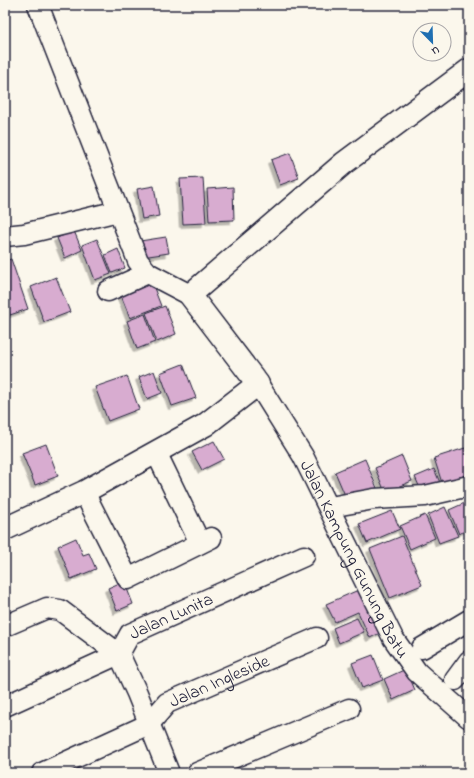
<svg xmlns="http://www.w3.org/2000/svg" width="474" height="778" font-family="'Indie Flower',sans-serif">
	<defs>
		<filter id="shadow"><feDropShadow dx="-3.5" dy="3.5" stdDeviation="0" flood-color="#0004"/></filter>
	</defs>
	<rect width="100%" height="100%" fill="#fbf7ec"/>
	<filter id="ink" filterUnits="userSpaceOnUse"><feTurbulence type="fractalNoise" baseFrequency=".025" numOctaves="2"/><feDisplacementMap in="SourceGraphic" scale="8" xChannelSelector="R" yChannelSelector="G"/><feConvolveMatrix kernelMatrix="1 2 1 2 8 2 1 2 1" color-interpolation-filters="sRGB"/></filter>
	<g filter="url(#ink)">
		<g fill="#d8acd0" stroke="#22223b" filter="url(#shadow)">
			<path d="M290,153L299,178L280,185L271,160Z"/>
			<path d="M203,178L206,223L183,224L180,179Z"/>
			<path d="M154,186L159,216L142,219L137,189Z"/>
			<path d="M233,187L234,220L209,221L207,189Z"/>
			<path d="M74,231L82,250L65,258L57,238Z"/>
			<path d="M166,237L169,253L142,257L140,241Z"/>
			<path d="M97,239L111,274L95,280L82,245Z"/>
			<path d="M118,249L125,268L112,273L105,255Z"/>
			<path d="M11,259L28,309L10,315L8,309L5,310V261Z"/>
			<path d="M149,275L161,306L130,318L118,288Z"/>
			<path d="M56,277L70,312L44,322L31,287Z"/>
			<path d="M165,306L176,334L157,342L146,313Z"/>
			<path d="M145,314L155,342L137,349L127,321Z"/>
			<path d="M183,364L196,398L172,406L160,373Z"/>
			<path d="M154,371L162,393L147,399L139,377Z"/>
			<path d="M127,376L139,409L108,421L95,387Z"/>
			<path d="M214,441L224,459L202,470L192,452Z"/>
			<path d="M46,444L58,476L35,485L22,453Z"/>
			<path d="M465,448L469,460V474L442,483L434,458Z"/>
			<path d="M402,456L412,481L385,492L375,468Z"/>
			<path d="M365,459L377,488L347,500L335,472Z"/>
			<path d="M434,469L442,487L423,495L415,477Z"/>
			<path d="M469,501V529L459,534L449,510Z"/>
			<path d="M445,507L458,536L439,543L428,515Z"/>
			<path d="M392,511L400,529L367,543L359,524Z"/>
			<path d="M425,515L435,538L410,549L400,526Z"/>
			<path d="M402,536L422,585L390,598L370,549Z"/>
			<path d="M76,538L83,555L89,553L96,569L71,579L58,546Z"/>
			<path d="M124,581L133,604L117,611L108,588Z"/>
			<path d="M363,588L382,632L370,638L358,612L335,622L326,604Z"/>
			<path d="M357,618L364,632L339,643L333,628Z"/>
			<path d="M373,655L383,680L362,688L352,663Z"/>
			<path d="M406,669L415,690L393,700L384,679Z"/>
		</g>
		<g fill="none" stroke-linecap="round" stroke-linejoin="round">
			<g stroke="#22223b" stroke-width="23">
				<g id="street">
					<path d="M38,5L138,261L148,273L190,295"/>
					<path d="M5,236L24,234L118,211"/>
					<path d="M108,291L148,273"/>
					<path id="s1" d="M258,384L303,456L393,638L417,672L469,718"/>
					<path d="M156,452L200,543"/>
					<path d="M84,492L128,579L211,538"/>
					<path d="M330,507L374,499L425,496L469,486"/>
					<path d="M5,626L47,608L60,610L119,654L137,693L169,773"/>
					<path d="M422,648L469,620"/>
					<path d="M455,680L469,661"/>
					<path id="s2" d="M5,706L119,654L130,634L304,556"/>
					<path id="s3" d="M42,773L149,724L167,703L317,638"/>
					<path d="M197,773L349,709"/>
				</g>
			</g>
			<g stroke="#22223b" stroke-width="25">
				<path id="secondary" d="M5,529L84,492L205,425L258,384L190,295L344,163L469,70"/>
			</g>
			<use href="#street" stroke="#fbf7ec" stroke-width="20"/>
			<use href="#secondary" stroke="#fbf7ec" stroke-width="22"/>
		</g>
	</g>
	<g text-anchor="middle" stroke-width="3" stroke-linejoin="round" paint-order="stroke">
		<g font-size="18" fill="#22223b" stroke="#fbf7ec">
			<text dy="6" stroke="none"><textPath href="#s1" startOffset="200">Jalan Kampung Gunung Batu</textPath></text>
			<text dy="6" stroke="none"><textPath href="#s2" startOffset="193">Jalan Lunita</textPath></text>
			<text dy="6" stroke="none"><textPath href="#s3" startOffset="202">Jalan Ingleside</textPath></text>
		</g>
	</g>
	<rect width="474" height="778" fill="none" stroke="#fbf7ec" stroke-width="20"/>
	<rect x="10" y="10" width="454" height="758" fill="none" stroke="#22223b" stroke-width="1.5" filter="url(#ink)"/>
	<g transform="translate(432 42) rotate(157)"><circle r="19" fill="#fbf7ec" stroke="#a4a2a5"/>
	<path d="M0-3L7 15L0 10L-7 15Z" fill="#1f6fb2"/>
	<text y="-6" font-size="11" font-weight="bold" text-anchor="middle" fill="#22223b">U</text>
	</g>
</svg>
